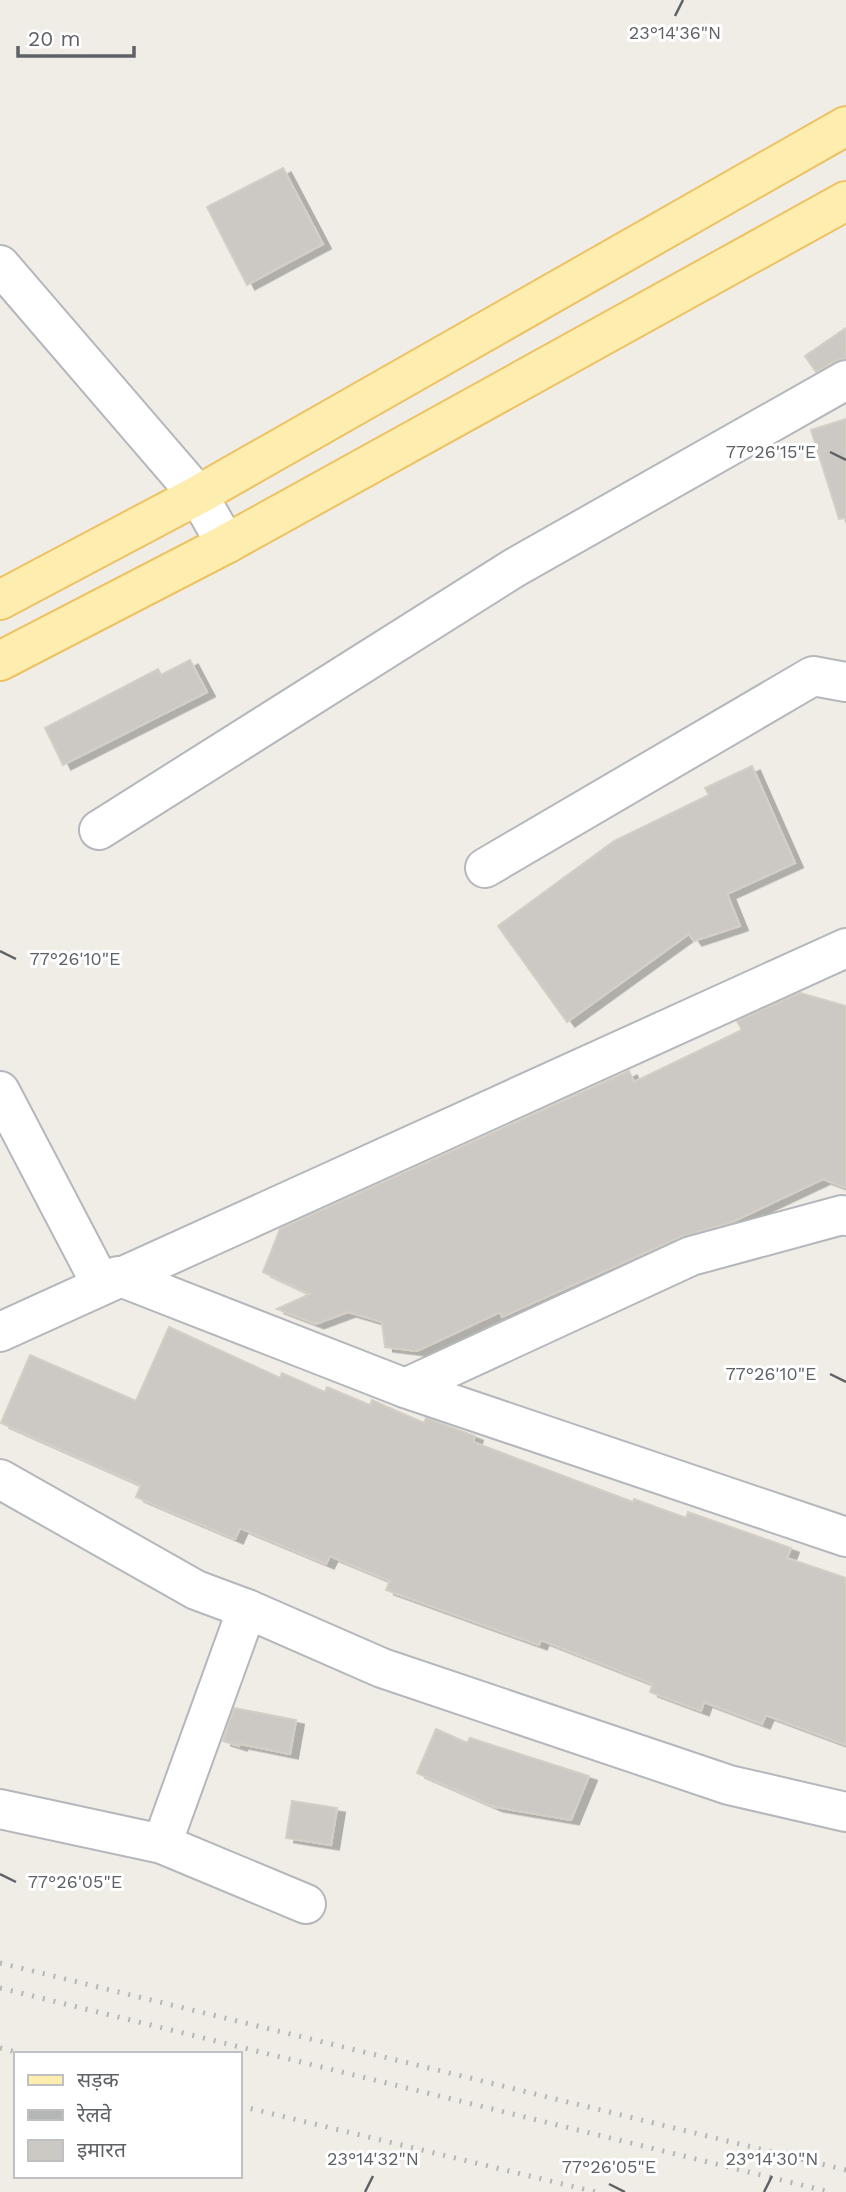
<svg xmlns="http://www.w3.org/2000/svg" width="846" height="2192" font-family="'Work Sans','Noto Sans Devanagari',sans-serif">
	<defs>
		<filter id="shadow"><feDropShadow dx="8" dy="4.5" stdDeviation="0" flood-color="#0004"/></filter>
	</defs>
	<rect width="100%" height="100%" fill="#f0ede7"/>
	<g fill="#ccc8c4" stroke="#d4cfc5" stroke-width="2" filter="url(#shadow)">
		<path d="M283,168L323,244L247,285L207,207Z"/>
		<path d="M846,328V358L835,361L816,372L805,356Z"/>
		<path d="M846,419V518L839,519L811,430Z"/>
		<path d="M190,660L207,692L63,765L45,728L158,669L161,675Z"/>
		<path d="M752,766L795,863L727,894L740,926L694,941L689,934L567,1022L498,926L614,841L709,795L705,788Z"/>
		<path d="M800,993L846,1006V1188L823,1179L730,1223L682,1236L502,1317L500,1312L417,1351L385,1347L382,1322L348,1312L316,1324L277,1309L310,1294L263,1272L280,1229L629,1071L634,1082L742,1030L737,1021Z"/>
		<path d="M169,1327L280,1378L282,1373L325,1392L327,1387L370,1405L372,1400L424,1423L426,1418L475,1436L473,1442L633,1502L634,1499L686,1518L688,1512L791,1548L787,1558L846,1578V1745L766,1715L762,1724L704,1702L701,1711L650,1692L653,1684L541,1640L539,1645L386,1590L390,1581L330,1556L326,1564L240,1528L235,1539L136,1497L141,1485L1,1423L30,1355L136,1401Z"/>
		<path d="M234,1708L296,1720L290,1754L240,1744L239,1746L223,1741Z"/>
		<path d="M436,1729L467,1743L470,1738L589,1776L571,1820L495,1807L417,1773Z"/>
		<path d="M292,1801L337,1808L331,1845L286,1838Z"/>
	</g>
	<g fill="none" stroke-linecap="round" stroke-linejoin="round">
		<g stroke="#b4b7bb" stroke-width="42">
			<g id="minor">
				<path d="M0,265L198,495L226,544"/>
				<path d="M99,830L514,568L846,380"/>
				<path d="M485,868L813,676L846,682"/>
				<path d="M0,1091L101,1284"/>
				<path d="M118,1276L405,1388L846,1537"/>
				<path d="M0,1332L846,948"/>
				<path d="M405,1388L691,1256L842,1215L846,1216"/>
				<path d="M0,1479L196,1590L247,1609L382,1668L729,1785L846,1812"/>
				<path d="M0,1809L162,1844L306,1904"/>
				<path d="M162,1844L247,1609"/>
			</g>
		</g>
		<g stroke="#eec262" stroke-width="42">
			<g id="primary">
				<path d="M0,600L198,495L846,126"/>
				<path d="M0,661L226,544L846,201"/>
			</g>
		</g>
		<use href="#minor" stroke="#fff" stroke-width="38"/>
		<use href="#primary" stroke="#fdeeaf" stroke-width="38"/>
		<g stroke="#b5b6b6" stroke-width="5" stroke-dasharray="2 9" stroke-linecap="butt">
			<path d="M0,1963L846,2170"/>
			<path d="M0,1988L830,2192"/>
			<path d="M0,2048L24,2054"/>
			<path d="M240,2106L596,2192"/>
		</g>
	</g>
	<path fill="none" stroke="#5e6266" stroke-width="2.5" d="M675,16L683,0M830,452L846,460M0,951L16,959M830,1374L846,1382M0,1874L16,1882M609,2184L625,2192M365,2192L373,2176M764,2192L772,2176"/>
	<g font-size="18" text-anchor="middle" fill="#5e6266" stroke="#fff" stroke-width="6" stroke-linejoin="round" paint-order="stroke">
		<text x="675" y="39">23°14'36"N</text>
		<text x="771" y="458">77°26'15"E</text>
		<text x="75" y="965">77°26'10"E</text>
		<text x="771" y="1380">77°26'10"E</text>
		<text x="75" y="1888">77°26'05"E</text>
		<text x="373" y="2165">23°14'32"N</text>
		<text x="772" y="2165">23°14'30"N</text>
		<text x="609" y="2173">77°26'05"E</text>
	</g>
	<rect x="14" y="2052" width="228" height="126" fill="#ffffff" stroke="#bfc0c2" stroke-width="2"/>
	<rect x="28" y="2075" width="35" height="10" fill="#fdeeaf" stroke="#bfc0c2" stroke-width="2"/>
	<text x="77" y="2087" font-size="21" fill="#5e6266">सड़क</text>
	<rect x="28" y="2110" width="35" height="10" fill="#b5b6b6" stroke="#bfc0c2" stroke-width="2"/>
	<text x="77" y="2122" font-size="21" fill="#5e6266">रेलवे</text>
	<rect x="28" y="2140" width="35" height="21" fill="#ccc8c4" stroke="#bfc0c2" stroke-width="2"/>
	<text x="77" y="2157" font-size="21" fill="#5e6266">इमारत</text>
	<path d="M18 46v10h116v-10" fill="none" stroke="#5e6266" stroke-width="3.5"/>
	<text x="28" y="46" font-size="21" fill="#5e6266" stroke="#ffffff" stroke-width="5" paint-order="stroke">20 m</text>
</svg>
